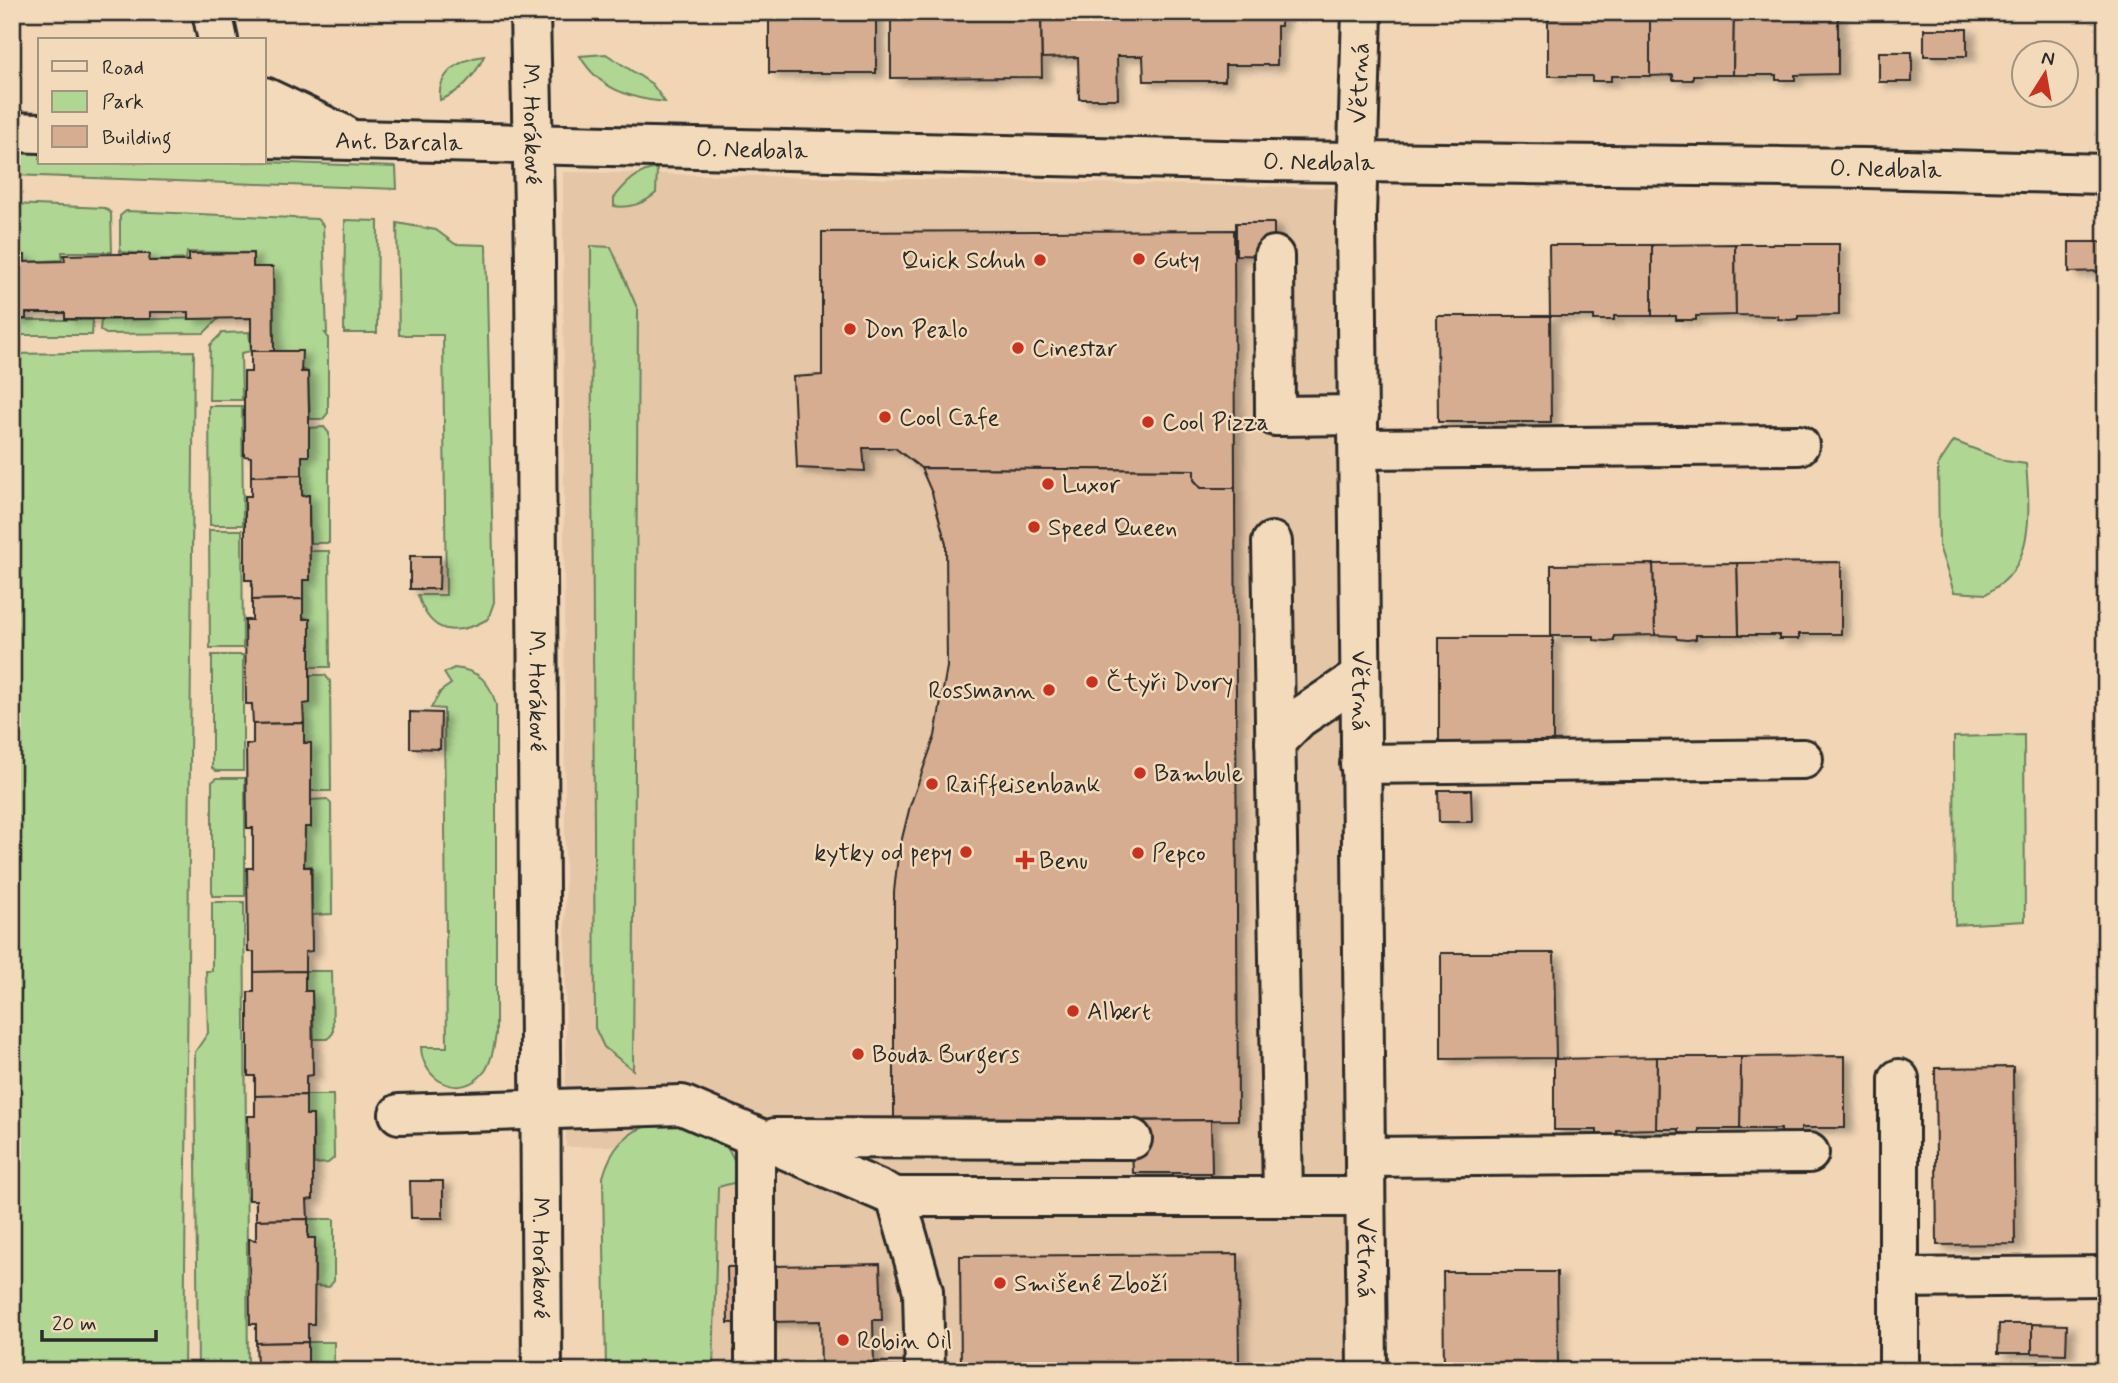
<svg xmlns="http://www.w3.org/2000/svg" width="2118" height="1383" font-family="Mynerve,sans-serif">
	<defs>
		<filter id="shadow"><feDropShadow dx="8" dy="4.5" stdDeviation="3.5" flood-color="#0004"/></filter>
	</defs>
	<rect width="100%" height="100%" fill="#f1d5b5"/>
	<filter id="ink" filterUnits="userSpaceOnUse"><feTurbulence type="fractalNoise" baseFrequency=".0143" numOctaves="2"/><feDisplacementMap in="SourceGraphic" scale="14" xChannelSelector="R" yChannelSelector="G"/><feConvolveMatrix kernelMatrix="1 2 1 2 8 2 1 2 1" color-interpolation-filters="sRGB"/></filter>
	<g filter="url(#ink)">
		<path fill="#e5c6a7" d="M563,172L1343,188L1356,1371H714L710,1143L566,1147Z"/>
		<g fill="#afd693" stroke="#6d805f" stroke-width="2">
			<path d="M606,54L652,84L665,102C630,99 598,88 580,56Z"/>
			<path d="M484,56C475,76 461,92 440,100C437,73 460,59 484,56Z"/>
			<path d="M12,153H40V163L264,162L396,167L397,189L12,175Z"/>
			<path d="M657,169L656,193C645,203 629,209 614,206V198C625,184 639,169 657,169Z"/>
			<path d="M12,204L105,208L111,213L112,252H62V260L25,262V255L12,254Z"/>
			<path d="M126,211L317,219L323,225L327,333H325L328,337V413L323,419H310L308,372L301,369V351H274L273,267H253L252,253L187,252L186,259L149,261V254L120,252V216Z"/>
			<path d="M345,220L378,221L377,333H344Z"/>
			<path d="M397,223L436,230L455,244L486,245L494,602L488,619C455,637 430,635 418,595H446L443,335H399Z"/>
			<path d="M591,246L611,247L638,310L633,1070L604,1047L595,1028Z"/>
			<path d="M219,318L204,333L106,334L100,330L101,320Z"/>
			<path d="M12,320H93L92,335H12Z"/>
			<path d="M249,332L251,351L241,353L242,400H209L210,345L222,333Z"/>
			<path d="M194,351L184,1371H12V354Z"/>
			<path d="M209,406H242L243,525H210Z"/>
			<path d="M324,427L329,433V543H310L309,496H302V456H308V428Z"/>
			<path d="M1954,441L2005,461L2026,464C2029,498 2034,549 2008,577C2002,584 1993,589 1986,594L1954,592L1939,546L1938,465Z"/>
			<path d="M209,530H242L243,648H210Z"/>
			<path d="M310,551H329L330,667H310V620L303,617V580H310Z"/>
			<path d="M212,655H243V771H216L212,768Z"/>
			<path d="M454,668C479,670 490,682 496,705V1034C494,1046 492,1060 485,1071C461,1102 422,1081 421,1047H447L444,709L431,708L441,691L451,684L444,673Z"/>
			<path d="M309,675H325L330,681L331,791H311V744L303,741V704L310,703Z"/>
			<path d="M2024,735L2025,921L1955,925L1954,737Z"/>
			<path d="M217,778H245V896H212V782Z"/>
			<path d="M327,799L331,804L332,914L312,915V866L304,867L305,827H311V800Z"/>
			<path d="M212,902H244L248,1371H198L195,1052L208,1033L206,971H212Z"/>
			<path d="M305,971H332L333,1033L328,1039H314L312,992L305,991Z"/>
			<path d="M306,1095H333L334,1158L328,1163L314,1164L313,1115H306Z"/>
			<path d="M655,1123C692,1123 739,1134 737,1182L718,1187L713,1371H606L603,1177C611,1148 626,1131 655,1123Z"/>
			<path d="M308,1219H334V1281L329,1287L315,1286V1239L308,1238Z"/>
			<path d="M308,1342H334V1371H315L308,1363Z"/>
		</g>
		<g fill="#d7ad91" stroke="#2b2b2b" stroke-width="2" filter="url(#shadow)">
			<rect x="769" y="12" width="107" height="61"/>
			<path d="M891,12H1041L1042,77L891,78Z"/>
			<path d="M1041,12H1281V26H1277V65H1225V81H1144L1143,56H1117L1118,99H1079L1078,57L1042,58Z"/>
			<path d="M1548,12H1650V76H1611V81H1592V76H1548Z"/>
			<path d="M1650,12H1734L1733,75H1693V80H1673V75L1650,76Z"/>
			<path d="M1734,12H1838V74L1795,75V80H1776V75H1733Z"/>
			<rect x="1924" y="29" width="43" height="27"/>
			<rect x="1879" y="52" width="33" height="30"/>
			<path d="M1236,223H1274V256L1236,255Z"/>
			<path d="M1234,230L1235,488H1201L1194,480V470L921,468L895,448H863L865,471L797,468L793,377L822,375V232Z"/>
			<path d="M2069,242H2102V271L2069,272Z"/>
			<path d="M1735,244L1736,315L1696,316V320H1676V316H1652V245Z"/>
			<path d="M1735,244H1839V315L1798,316V319L1789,320L1778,319V316L1736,315Z"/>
			<path d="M1549,245H1652V316H1614V320H1594V316H1550Z"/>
			<path d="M253,253V267H273L274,351H251V318L189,319V312H150V319H65V313H26V319H12V255H25V262L65,261L64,255L117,254H150L149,261H189V254Z"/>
			<path d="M1437,316H1550L1551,422H1438Z"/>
			<path d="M251,351H302L301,372H308L309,412V456H302V475L251,476V457L244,456V372H251Z"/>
			<path d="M921,468L1194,470V480L1201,488H1235L1238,1120L894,1122V892L898,855L910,806L935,736L947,667L946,544L932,493Z"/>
			<path d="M302,475V496L309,495V518L310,580H303V599L252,600V580H245V496H251V476Z"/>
			<path d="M410,556H440L439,589H410Z"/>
			<path d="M1841,562V634H1799V639H1779V635H1739L1737,563Z"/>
			<path d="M1737,563L1739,635H1696V639L1687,640L1677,639L1676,636L1655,635L1653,564Z"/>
			<path d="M1653,564L1655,635L1614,636V640L1606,641L1594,640V636H1551V565Z"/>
			<path d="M303,599V619H310V703L303,704L304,723L253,724L252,704H246L245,620H252V600Z"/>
			<rect x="1439" y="637" width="114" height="105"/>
			<path d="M410,712L441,713L440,749L410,748Z"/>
			<path d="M304,723V743H311V827H305L304,867H311L312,951L305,952V971L254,972V952H248L247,868H253V828H247L246,744H253V724Z"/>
			<path d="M1438,790H1471L1472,822H1439Z"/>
			<path d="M1441,953H1554L1556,1058L1441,1059Z"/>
			<path d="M305,971V991H312L313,1075L306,1076V1095L255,1096V1076H248V992H254V972Z"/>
			<path d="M1845,1056V1128H1801V1132L1796,1133L1781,1132V1129H1740L1741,1057Z"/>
			<path d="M1657,1057H1741L1740,1129H1699V1133H1679V1129H1656Z"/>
			<path d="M1657,1057L1656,1129L1617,1130V1134H1597V1130H1554V1059Z"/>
			<path d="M2013,1067L2015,1244L1937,1245L1935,1068Z"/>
			<path d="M306,1095V1115H313V1199L307,1200L308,1219L256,1220V1200H249L248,1116H255V1096Z"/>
			<path d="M1211,1120L1212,1173H1133L1131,1121Z"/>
			<path d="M410,1181H443V1218H411Z"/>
			<path d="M308,1219V1238H315L314,1324H308V1342L256,1343V1324H250L249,1239L256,1240V1220Z"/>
			<path d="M1238,1254L1239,1371H961L960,1256Z"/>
			<path d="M880,1264L882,1320H873L874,1367L821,1369L820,1321L728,1323L727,1267Z"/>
			<path d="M1443,1272H1557L1558,1371H1444Z"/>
			<path d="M1999,1324H2032V1353H1998Z"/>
			<path d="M2032,1324L2067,1325L2066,1354L2032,1353Z"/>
			<path d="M308,1342V1363H315V1371H250V1363L257,1364L256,1343Z"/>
			<path d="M874,1363V1367L909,1368V1371H807L820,1365Z"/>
		</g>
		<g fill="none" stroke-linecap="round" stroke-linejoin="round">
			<g stroke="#2b2b2b" stroke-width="44">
				<g id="minor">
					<path d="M212,12L218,40"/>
					<path id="s1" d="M530,12L535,260L542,1371"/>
					<path id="s2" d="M1362,12L1356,216L1367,1371"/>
					<path d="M264,97L342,134"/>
					<path d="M12,132L40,133"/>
					<path id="s3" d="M264,138L1267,161L1866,168L2106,174"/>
					<path d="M1274,256L1275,416L1359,415"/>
					<path d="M1359,449L1799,445"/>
					<path d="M1272,542L1283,1197"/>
					<path d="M1275,742L1299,718L1360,677"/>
					<path d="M1360,764L1803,759"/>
					<path d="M1899,1079V1371"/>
					<path d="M399,1114L682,1105L896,1197L923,1291L925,1371"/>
					<path d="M775,1138L1132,1139"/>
					<path d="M1365,1157L1809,1153"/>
					<path d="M896,1197H1365"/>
					<path d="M1899,1278L2106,1276"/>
					<path d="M755,1371V1138"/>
				</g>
			</g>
			<use href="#minor" stroke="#f2daba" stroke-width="38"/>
		</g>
	</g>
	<g fill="#c8321e" stroke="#f2daba" stroke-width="2.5">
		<circle cx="1139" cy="259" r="7"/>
		<circle cx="1040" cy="260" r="7"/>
		<circle cx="850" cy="329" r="7"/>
		<circle cx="1018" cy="348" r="7"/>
		<circle cx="885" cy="417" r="7"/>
		<circle cx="1148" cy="422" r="7"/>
		<circle cx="1048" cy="484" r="7"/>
		<circle cx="1034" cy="527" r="7"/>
		<circle cx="1092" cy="682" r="7"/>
		<circle cx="1049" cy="690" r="7"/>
		<circle cx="1140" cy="773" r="7"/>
		<circle cx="932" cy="784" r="7"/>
		<circle cx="966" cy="852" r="7"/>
		<circle cx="1138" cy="853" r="7"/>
		<path d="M1021.5 849.5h7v7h7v7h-7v7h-7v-7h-7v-7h7z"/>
		<circle cx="1073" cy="1011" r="7"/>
		<circle cx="858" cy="1054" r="7"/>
		<circle cx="1000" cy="1283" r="7"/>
		<circle cx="843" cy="1340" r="7"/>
	</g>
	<g text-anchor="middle" stroke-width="5" stroke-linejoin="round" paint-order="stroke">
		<g font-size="24" fill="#2b2b2b" stroke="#f2daba">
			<text transform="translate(1359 83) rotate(-88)" y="8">Větrná</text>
			<text dy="8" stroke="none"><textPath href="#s1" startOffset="112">M. Horákové</textPath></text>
			<text dy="8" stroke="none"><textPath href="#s3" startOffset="135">Ant. Barcala</textPath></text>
			<text dy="8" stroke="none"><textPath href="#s3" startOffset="488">O. Nedbala</textPath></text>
			<text dy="8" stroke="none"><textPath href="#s3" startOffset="1055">O. Nedbala</textPath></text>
			<text dy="8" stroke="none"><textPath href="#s3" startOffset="1622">O. Nedbala</textPath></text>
			<text dy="8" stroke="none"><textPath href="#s1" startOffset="679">M. Horákové</textPath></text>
			<text dy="8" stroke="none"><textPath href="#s2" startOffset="679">Větrná</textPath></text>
			<text dy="8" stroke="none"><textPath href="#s1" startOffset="1246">M. Horákové</textPath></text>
			<text dy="8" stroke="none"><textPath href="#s2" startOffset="1246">Větrná</textPath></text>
		</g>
		<g font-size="24" fill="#2b2b2b" stroke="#f2daba" text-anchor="start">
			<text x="1153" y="267">Guty</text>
			<text x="1026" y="268" text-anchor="end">Quick Schuh</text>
			<text x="864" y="337">Don Pealo</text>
			<text x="1032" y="356">Cinestar</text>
			<text x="899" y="425">Cool Cafe</text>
			<text x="1162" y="430">Cool Pizza</text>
			<text x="1062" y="492">Luxor</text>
			<text x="1048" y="535">Speed Queen</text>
			<text x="1106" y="690">Čtyři Dvory</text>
			<text x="1035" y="698" text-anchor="end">Rossmann</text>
			<text x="1154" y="781">Bambule</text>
			<text x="946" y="792">Raiffeisenbank</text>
			<text x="952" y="860" text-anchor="end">kytky od pepy</text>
			<text x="1152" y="861">Pepco</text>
			<text x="1039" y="868">Benu</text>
			<text x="1087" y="1019">Albert</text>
			<text x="872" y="1062">Bouda Burgers</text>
			<text x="1014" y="1291">Smišené Zboží</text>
			<text x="857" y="1348">Robin Oil</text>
		</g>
	</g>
	<rect width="2118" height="1383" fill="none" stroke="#f2daba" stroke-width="42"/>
	<rect x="21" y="21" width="2076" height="1341" fill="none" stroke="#2b2b2b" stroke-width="2.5" filter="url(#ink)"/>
	<rect x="38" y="38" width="228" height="126" fill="#f2daba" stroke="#a29481" stroke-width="2"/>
	<rect x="52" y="61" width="35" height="10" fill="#f2daba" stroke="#a29481" stroke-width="2"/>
	<text x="102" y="74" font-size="21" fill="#2b2b2b">Road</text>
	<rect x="52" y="91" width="35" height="21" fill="#afd693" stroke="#a29481" stroke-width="2"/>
	<text x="102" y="108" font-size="21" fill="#2b2b2b">Park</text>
	<rect x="52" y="126" width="35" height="21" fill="#d7ad91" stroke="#a29481" stroke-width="2"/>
	<text x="102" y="144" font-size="21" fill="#2b2b2b">Building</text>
	<g transform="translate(2045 74) rotate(11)"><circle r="33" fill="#f2daba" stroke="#a29481" stroke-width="2"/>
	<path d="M0-5L12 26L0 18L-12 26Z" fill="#c8321e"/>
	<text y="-10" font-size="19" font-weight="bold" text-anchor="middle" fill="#2b2b2b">N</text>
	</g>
	<path d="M42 1330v10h114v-10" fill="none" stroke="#2b2b2b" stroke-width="3.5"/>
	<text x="52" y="1330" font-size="21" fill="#2b2b2b" stroke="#f2daba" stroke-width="5" paint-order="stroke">20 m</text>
</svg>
